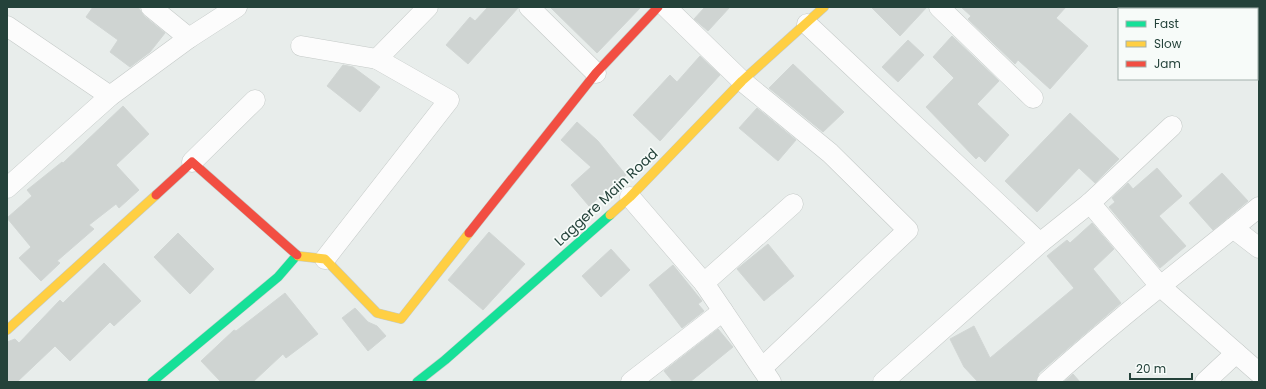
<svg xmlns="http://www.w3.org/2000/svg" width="1266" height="389" font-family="Poppins,sans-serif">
	<rect width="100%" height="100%" fill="#e8edeb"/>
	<g fill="#cfd4d2" stroke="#d1d6d4">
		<path d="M93,7H138L144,16L165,33L150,52L130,67L110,52L118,40L86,17Z"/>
		<path d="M488,7H518V8L468,64L446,45L470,17L475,21Z"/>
		<path d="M550,7H641L597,53Z"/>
		<path d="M705,7H730L708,31L694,19Z"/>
		<path d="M871,7H927L900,36Z"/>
		<path d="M961,7H1066L1056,18L1088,46L1050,89L1018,60L1015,64L968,19L971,16Z"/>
		<path d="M952,36L999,81L977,104L1009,135L985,162L979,156L976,159L926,107L954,78L933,57Z"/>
		<path d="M908,40L924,55L898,82L882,67Z"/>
		<path d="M700,56L720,75L660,141L633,115L670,75L677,82Z"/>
		<path d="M793,64L844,112L823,132L769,88Z"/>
		<path d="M343,65L353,67L380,87L360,112L327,86Z"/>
		<path d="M123,106L149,134L116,165L139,190L119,208L116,204L89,225L94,229L57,261L60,263L41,281L19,258L31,247L7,218L32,196L27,190L62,162L63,163Z"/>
		<path d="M757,108L796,140L778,161L739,128Z"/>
		<path d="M1070,113L1119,159L1095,183L1079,168L1037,212L1005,181Z"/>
		<path d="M577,122L598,141L626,175L589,206L571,185L591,167L561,140Z"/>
		<path d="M1157,168L1182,196L1159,216L1186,246L1160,268L1109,207L1115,202L1112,198L1128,183L1133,189Z"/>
		<path d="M1222,173L1248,201L1213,230L1189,203Z"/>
		<path d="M1092,223L1114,249L1093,269L1121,303L1039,373L1036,382H978L964,367L950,339L974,326L990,358L1074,288L1047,256L1067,240L1070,243Z"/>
		<path d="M489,232L525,264L483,310L448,280Z"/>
		<path d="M178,233L214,269L190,294L154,257Z"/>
		<path d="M768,244L794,276L764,301L737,269Z"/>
		<path d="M611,249L630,270L601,297L582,276Z"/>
		<path d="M104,263L141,301L114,326L110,322L70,361L55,346L17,382H7V342L15,339L19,343L60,300L63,303Z"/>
		<path d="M673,265L702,301L698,304L704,311L682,328L649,285Z"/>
		<path d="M285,293L318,334L286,358L283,354L253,382H221L201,361L234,330L236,331Z"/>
		<path d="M355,308L368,322L377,326L386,336L368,351L342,318Z"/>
		<path d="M718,329L733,347L690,382H673L664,371Z"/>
		<path d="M1073,374L1080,382H1064Z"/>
	</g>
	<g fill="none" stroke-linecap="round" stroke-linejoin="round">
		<g stroke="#c5cac8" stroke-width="21">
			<g id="street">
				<path d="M151,7L189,38"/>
				<path d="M529,7L596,73"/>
				<path d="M666,7L742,81L830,153L908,230L762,368"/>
				<path d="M939,7L1033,98"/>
				<path d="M1234,7L1236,9"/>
				<path d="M807,24L1040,243"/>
				<path d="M7,26L110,96"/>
				<path d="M301,46L377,59"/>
				<path d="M192,162L255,100"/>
				<path d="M7,188L110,96L189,38L237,7"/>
				<path d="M630,197L704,283L771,382"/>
				<path d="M1090,203L1161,287L1259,373"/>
				<path d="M1233,228L1259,248"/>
				<path d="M325,259L449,100L377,59L428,7"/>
				<path d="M704,283L793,204"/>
				<path d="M631,382L723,311"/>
				<path d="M883,382L1040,243L1090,203L1172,126"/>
				<path d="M1047,382C1115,320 1188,265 1259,207"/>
				<path d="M1205,382L1236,353"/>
			</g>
		</g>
		<g stroke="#c3cbc8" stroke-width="10">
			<g id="fast">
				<path d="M152,382L278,277L297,255"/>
				<path d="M417,382L445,360L610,215"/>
			</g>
		</g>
		<g stroke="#c3cbc8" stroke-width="10">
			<g id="slow">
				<path d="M610,215L630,197L742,81L824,7"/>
				<path d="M298,256L325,259L377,313L401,319L469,233"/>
				<path d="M7,330L156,195"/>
			</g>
		</g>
		<g stroke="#c3cbc8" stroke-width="10">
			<g id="jam">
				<path d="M156,195L192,162L297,255"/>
				<path d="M469,233L596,73L658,7"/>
			</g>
		</g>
		<use href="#street" stroke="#fcfcfc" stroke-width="20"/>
		<use href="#fast" stroke="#16e098" stroke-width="9"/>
		<use href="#slow" stroke="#ffcf43" stroke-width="9"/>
		<use href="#jam" stroke="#f24e42" stroke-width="9"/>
	</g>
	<g text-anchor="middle" stroke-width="3.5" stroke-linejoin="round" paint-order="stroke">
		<g font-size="14" fill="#24423a" stroke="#f7fbf9">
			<text transform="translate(606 197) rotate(-43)" y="5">Laggere Main Road</text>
		</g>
	</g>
	<rect width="1266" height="389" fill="none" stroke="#24423a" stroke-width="16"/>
	<rect x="1118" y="8" width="140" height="72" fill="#f7fbf9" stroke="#a3b1ad"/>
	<rect x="1126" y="21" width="20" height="6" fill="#16e098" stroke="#a3b1ad"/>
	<text x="1154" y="28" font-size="12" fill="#24423a">Fast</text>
	<rect x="1126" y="41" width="20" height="6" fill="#ffcf43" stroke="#a3b1ad"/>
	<text x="1154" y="48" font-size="12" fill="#24423a">Slow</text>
	<rect x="1126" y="61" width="20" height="6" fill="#f24e42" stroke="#a3b1ad"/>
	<text x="1154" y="68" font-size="12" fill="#24423a">Jam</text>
	<path d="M1130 373v6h62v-6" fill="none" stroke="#24423a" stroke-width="2"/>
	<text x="1136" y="373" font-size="12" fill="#24423a" stroke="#f7fbf9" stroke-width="3" paint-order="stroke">20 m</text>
</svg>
